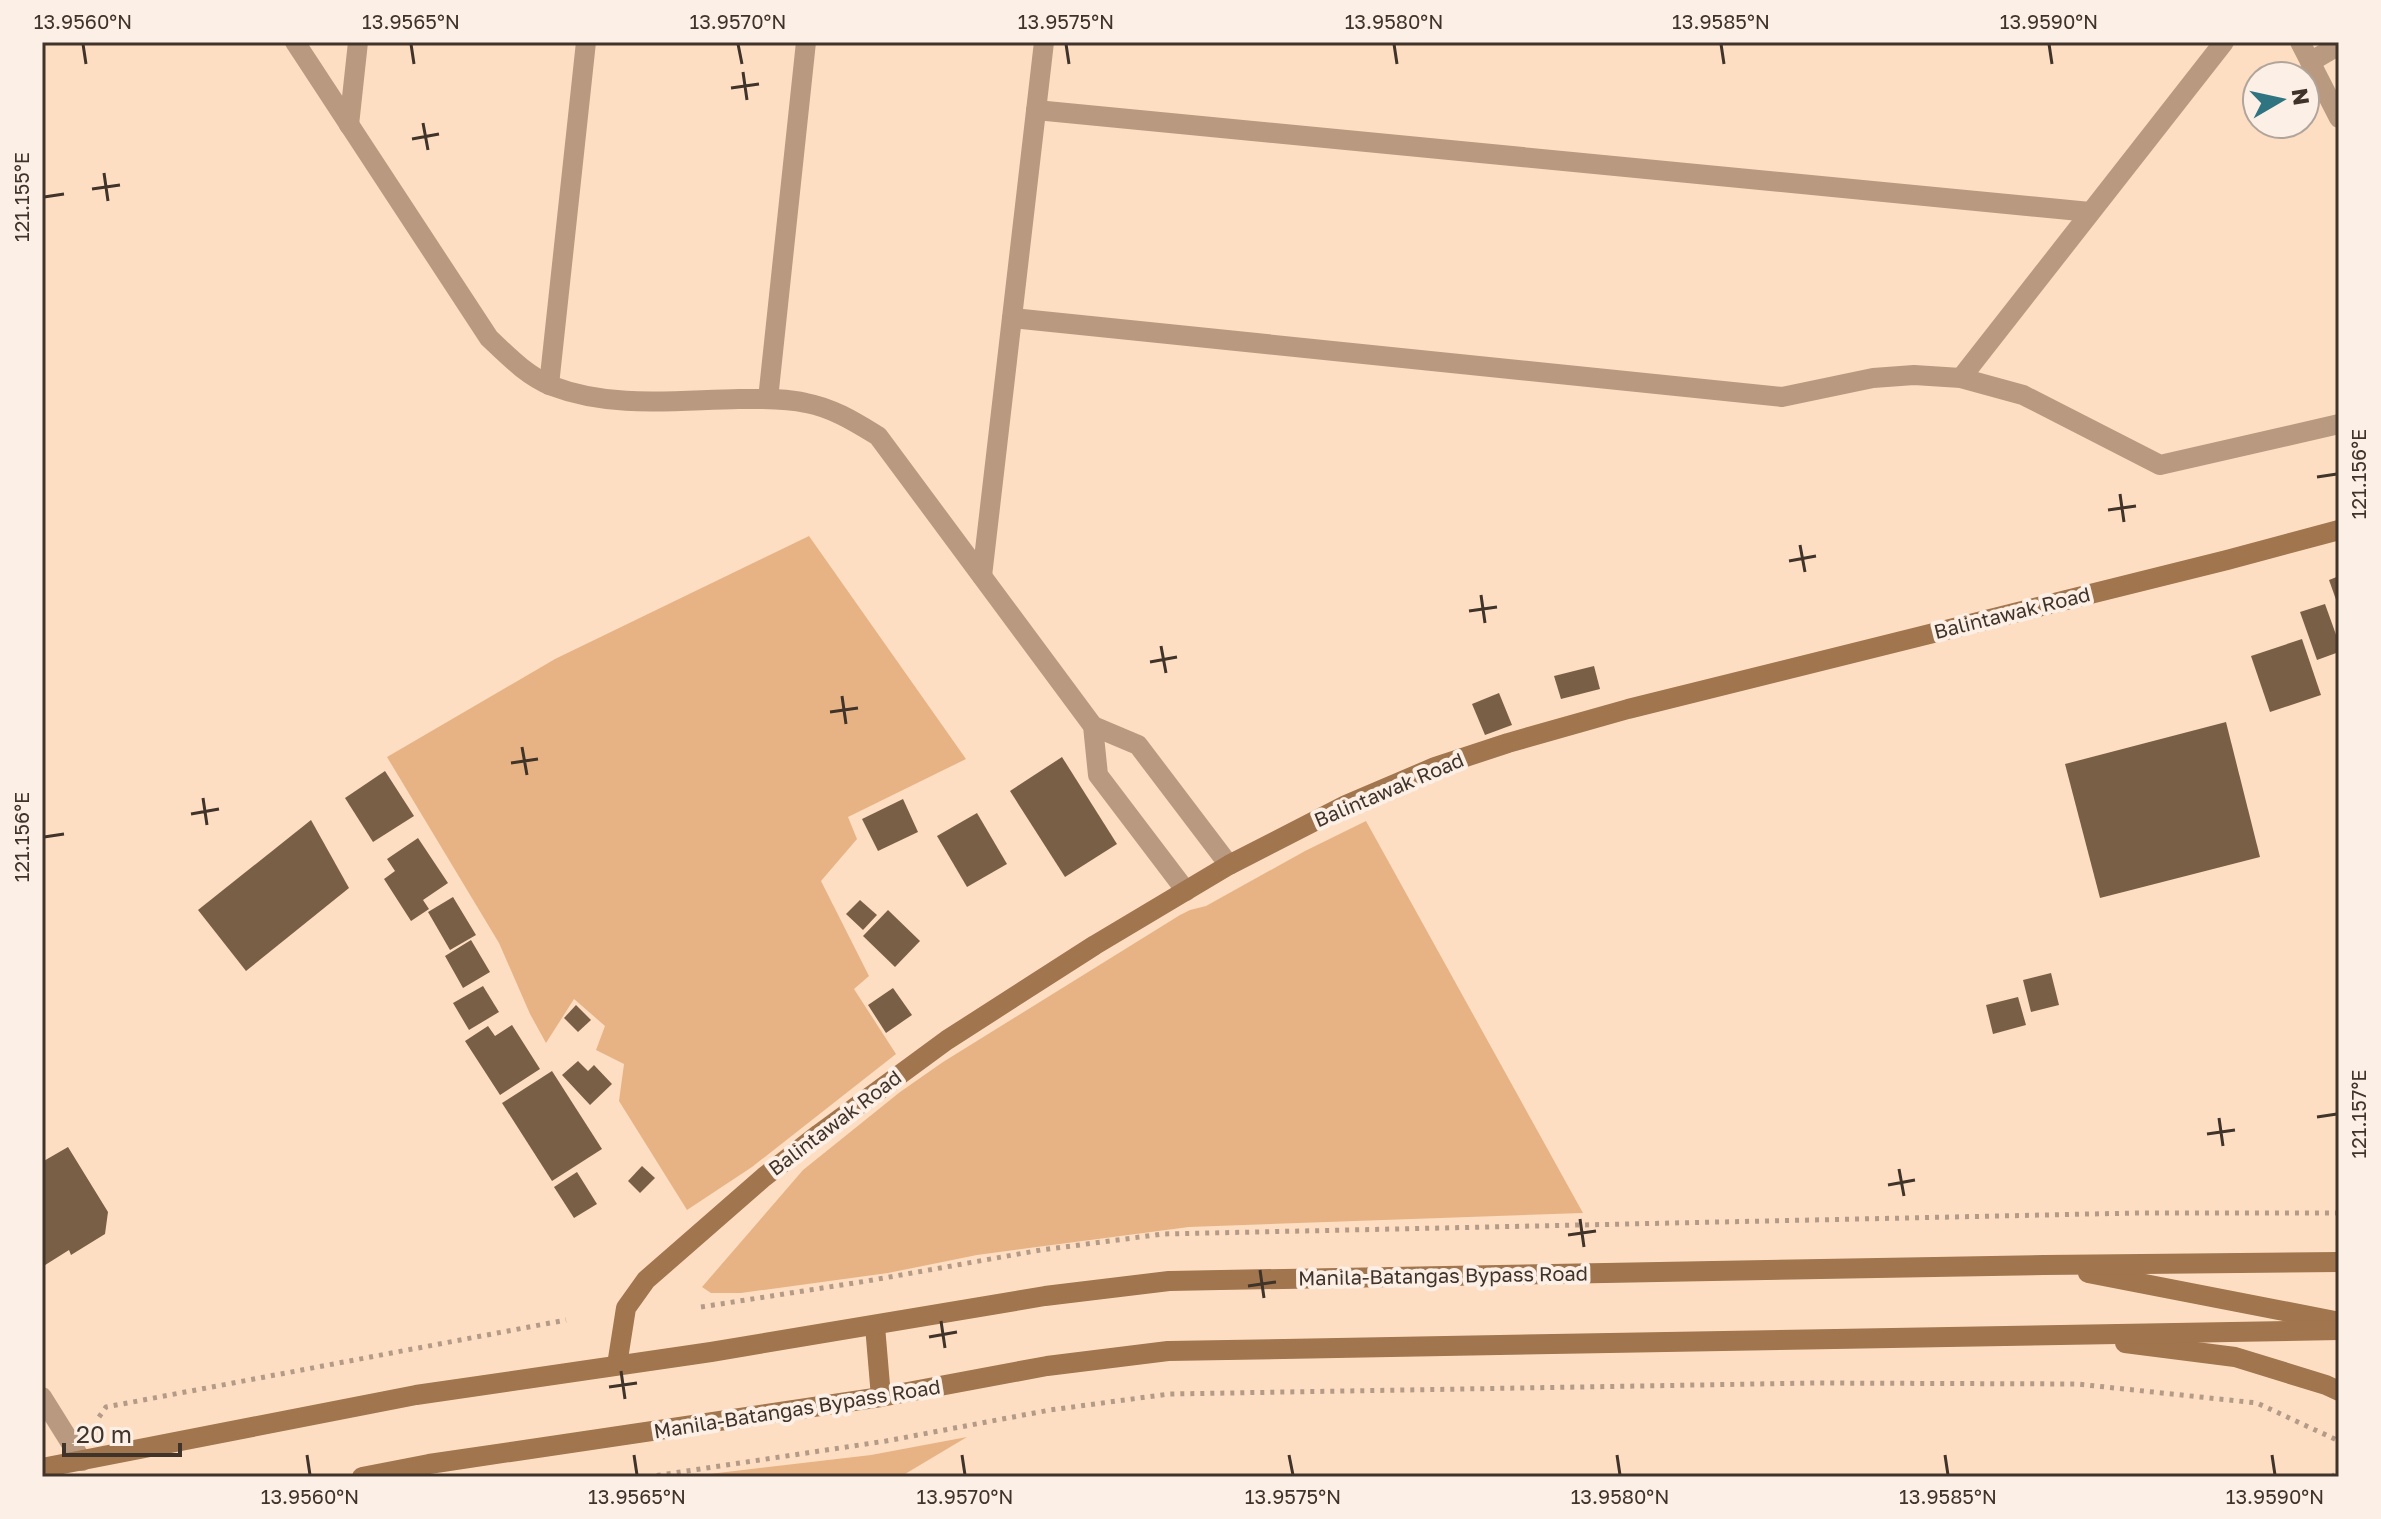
<svg xmlns="http://www.w3.org/2000/svg" width="2381" height="1519" font-family="'Golos Text',sans-serif">
	<rect width="100%" height="100%" fill="#fedec3"/>
	<g fill="#e8b384">
		<path d="M809,536L966,759L848,817L857,839L821,881L869,976L854,989L896,1054L752,1167L687,1210L619,1101L624,1064L596,1050L605,1026L574,999L546,1043L530,1014L499,943L387,757L555,659Z"/>
		<path d="M1366,821L1583,1213L1189,1227L977,1255L888,1273L741,1293H711L702,1287L803,1170L900,1092L943,1062L1180,915L1190,910L1206,906L1305,851Z"/>
		<path d="M967,1437L900,1477H684L871,1455Z"/>
	</g>
	<g fill="#7a5f47">
		<path d="M2339,576V608L2329,580Z"/>
		<path d="M2325,604L2339,643V652L2317,660L2300,612Z"/>
		<path d="M2302,639L2321,695L2270,712L2251,656Z"/>
		<path d="M1594,666L1600,689L1561,699L1554,676Z"/>
		<path d="M1499,693L1512,725L1485,735L1472,704Z"/>
		<path d="M2226,722L2260,857L2100,898L2065,764Z"/>
		<path d="M1062,757L1117,844L1065,877L1010,791Z"/>
		<path d="M385,771L414,816L373,842L345,798Z"/>
		<path d="M903,799L918,832L878,851L862,819Z"/>
		<path d="M977,813L1007,864L967,887L937,836Z"/>
		<path d="M311,820L349,888L246,971L198,910Z"/>
		<path d="M418,838L448,883L423,900L429,909L411,921L384,879L395,871L387,859Z"/>
		<path d="M453,897L476,935L450,950L428,912Z"/>
		<path d="M860,900L877,915L863,930L846,914Z"/>
		<path d="M888,910L920,941L895,967L863,936Z"/>
		<path d="M471,940L490,972L463,988L445,956Z"/>
		<path d="M2051,973L2059,1005L2031,1012L2023,980Z"/>
		<path d="M483,986L499,1012L469,1030L453,1003Z"/>
		<path d="M893,988L912,1015L886,1033L868,1005Z"/>
		<path d="M2018,997L2026,1025L1993,1034L1986,1005Z"/>
		<path d="M576,1005L591,1020L578,1032L564,1018Z"/>
		<path d="M512,1025L540,1069L500,1095L465,1041L488,1026L495,1036Z"/>
		<path d="M578,1061L588,1071L594,1065L612,1084L590,1105L562,1075Z"/>
		<path d="M552,1071L602,1149L552,1181L502,1103Z"/>
		<path d="M68,1147L108,1212L105,1234L71,1255L69,1250L42,1267V1162Z"/>
		<path d="M642,1166L655,1178L640,1193L628,1181Z"/>
		<path d="M577,1172L597,1204L574,1218L554,1187Z"/>
	</g>
	<g fill="none" stroke-linecap="round" stroke-linejoin="round">
		<g stroke="#b49b87" stroke-width="5" stroke-dasharray="4 6" stroke-linecap="butt">
			<path d="M701,1307L867,1281L1041,1250L1163,1234L2137,1213H2339"/>
			<path d="M99,1417L106,1407L566,1320"/>
			<path d="M647,1477L886,1441L1050,1410L1169,1394L1815,1383L2077,1384L2257,1403L2339,1441"/>
			<path d="M2332,1477L2339,1470"/>
		</g>
		<g stroke="#b99a80" stroke-width="20">
			<path d="M295,42L489,338C508,356 527,376 552,386C612,409 677,400 739,399C761,399 785,398 806,403C833,408 855,422 878,436L1093,726L1098,775L1186,891"/>
			<path d="M2300,42L2339,118"/>
			<path d="M2310,62L2339,45"/>
			<path d="M1036,110L2090,212"/>
			<path d="M349,125L358,42"/>
			<path d="M1012,318L1782,397L1873,378L1914,375L1961,378L2023,395L2160,465L2339,424"/>
			<path d="M1961,378L2224,42"/>
			<path d="M549,385L586,42"/>
			<path d="M768,399L806,42"/>
			<path d="M982,576L1044,42"/>
			<path d="M1093,726L1138,745L1229,865"/>
			<path d="M42,1397L82,1461"/>
		</g>
		<g stroke="#a1754d" stroke-width="20">
			<path d="M2088,1273L2335,1321"/>
			<path d="M875,1326L881,1397"/>
			<path d="M2125,1343L2235,1357L2326,1385L2339,1391"/>
			<path d="M617,1365L626,1308L646,1280L764,1177L819,1134L947,1040L1095,945L1229,865L1346,805L1435,767L1508,743L1628,709L2227,560L2339,530"/>
			<path d="M42,1468L416,1395L711,1352L1045,1296L1169,1281L2044,1265L2339,1262"/>
			<path d="M362,1477L429,1464L881,1397L1047,1366L1168,1351L2339,1330"/>
		</g>
	</g>
	<path fill="none" stroke="#403329" stroke-width="3" d="M83,44L86,64M411,44L414,64M738,44L742,64M1066,44L1069,64M1394,44L1397,64M1721,44L1724,64M2049,44L2052,64M743,72L747,100M731,88L759,84M423,123L428,150M412,139L439,134M104,173L108,201M92,189L120,185M44,197L64,194M2317,477L2337,474M2120,494L2124,522M2108,510L2136,506M1800,545L1805,572M1789,561L1816,556M1481,595L1485,623M1469,611L1497,607M1161,646L1166,673M1150,662L1177,657M842,696L846,724M830,712L858,708M522,747L527,775M511,763L538,759M203,798L207,825M191,814L219,809M44,837L64,834M2317,1117L2337,1114M2219,1118L2223,1146M2207,1134L2235,1130M1899,1169L1904,1196M1888,1185L1915,1180M1580,1219L1584,1247M1568,1235L1596,1231M1260,1270L1264,1298M1248,1286L1276,1282M941,1321L945,1348M929,1337L957,1332M621,1371L625,1399M609,1387L637,1383M307,1455L310,1475M634,1455L637,1475M962,1455L965,1475M1289,1455L1293,1475M1617,1455L1620,1475M1945,1455L1948,1475M2272,1455L2275,1475"/>
	<g text-anchor="middle" stroke-width="8" stroke-linejoin="round" paint-order="stroke">
		<g font-size="20" fill="#403329" stroke="#fcefe5">
			<text transform="translate(2012 613) rotate(-14)" y="7">Balintawak Road</text>
			<text transform="translate(1389 790) rotate(-23)" y="7">Balintawak Road</text>
			<text transform="translate(835 1123) rotate(-37)" y="7">Balintawak Road</text>
			<text transform="translate(1443 1276) rotate(-1)" y="7">Manila-Batangas Bypass Road</text>
			<text transform="translate(797 1409) rotate(-9)" y="7">Manila-Batangas Bypass Road</text>
		</g>
	</g>
	<rect width="2381" height="1519" fill="none" stroke="#fcefe5" stroke-width="88"/>
	<g transform="translate(2281 100) rotate(81)"><circle r="38" fill="#fcefe5" stroke="#b1a49a" stroke-width="2"/>
	<path d="M0-6L14 30L0 20L-14 30Z" fill="#2e7481"/>
	<text y="-12" font-size="22" font-weight="bold" text-anchor="middle" fill="#403329">N</text>
	</g>
	<path d="M64 1443v12h116v-12" fill="none" stroke="#403329" stroke-width="4"/>
	<text x="76" y="1443" font-size="24" fill="#403329" stroke="#fcefe5" stroke-width="6" paint-order="stroke">20 m</text>
	<rect x="44" y="44" width="2293" height="1431" fill="none" stroke="#403329" stroke-width="3"/>
	<g font-size="20" text-anchor="middle" fill="#403329">
		<text x="83" y="29">13.9560°N</text>
		<text x="411" y="29">13.9565°N</text>
		<text x="738" y="29">13.9570°N</text>
		<text x="1066" y="29">13.9575°N</text>
		<text x="1394" y="29">13.9580°N</text>
		<text x="1721" y="29">13.9585°N</text>
		<text x="2049" y="29">13.9590°N</text>
		<text transform="translate(22 197) rotate(-90)" y="7">121.155°E</text>
		<text transform="translate(2359 474) rotate(-90)" y="7">121.156°E</text>
		<text transform="translate(22 837) rotate(-90)" y="7">121.156°E</text>
		<text transform="translate(2359 1114) rotate(-90)" y="7">121.157°E</text>
		<text x="310" y="1504">13.9560°N</text>
		<text x="637" y="1504">13.9565°N</text>
		<text x="965" y="1504">13.9570°N</text>
		<text x="1293" y="1504">13.9575°N</text>
		<text x="1620" y="1504">13.9580°N</text>
		<text x="1948" y="1504">13.9585°N</text>
		<text x="2275" y="1504">13.9590°N</text>
	</g>
</svg>
